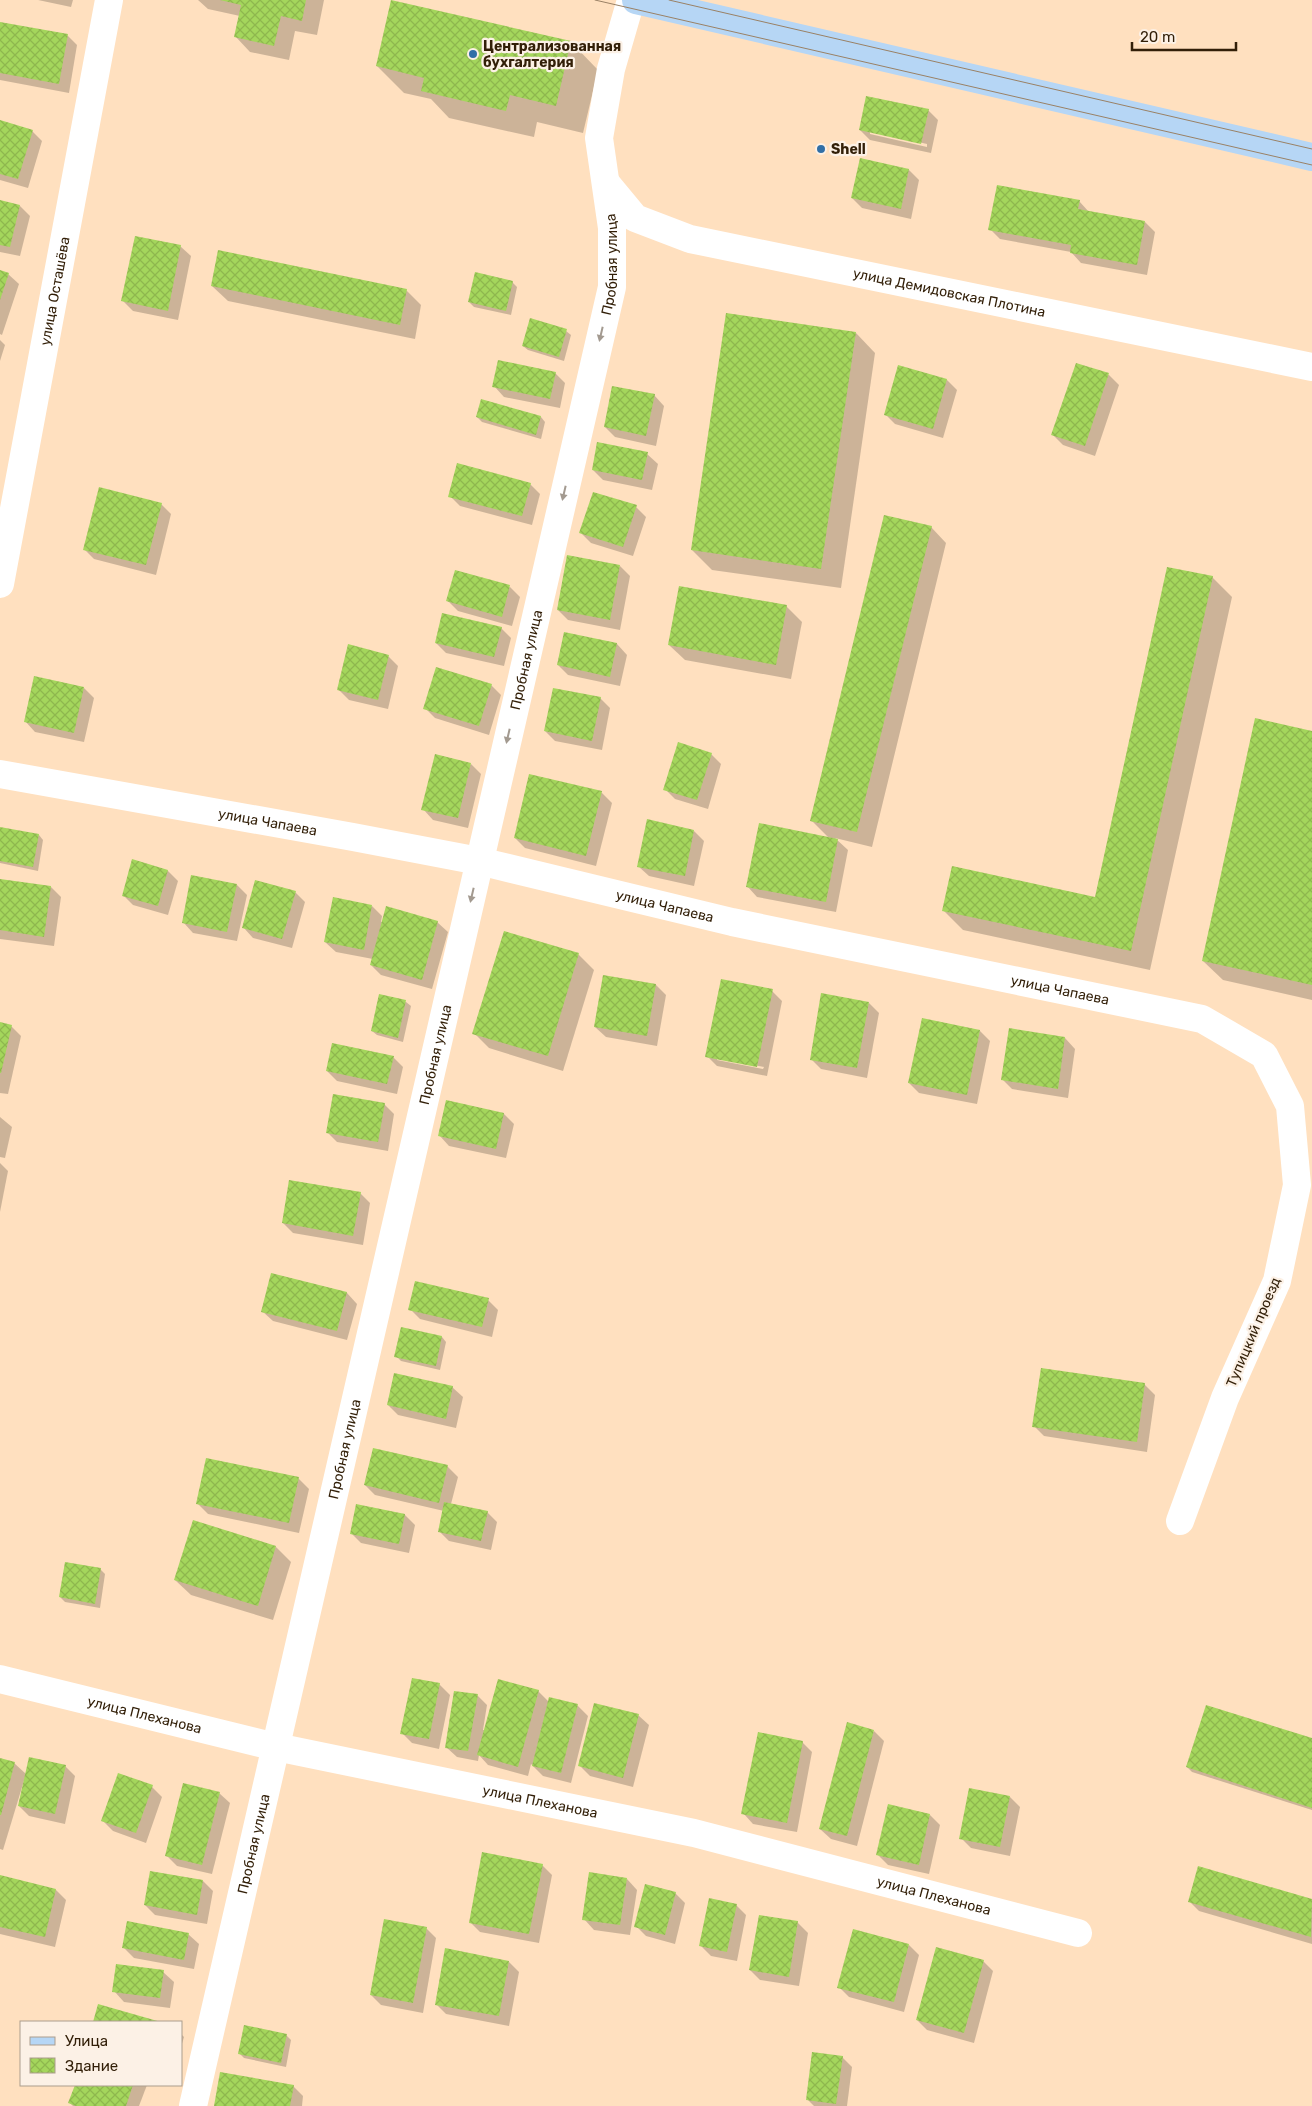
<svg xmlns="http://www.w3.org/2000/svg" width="1312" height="2106" font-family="Rubik,sans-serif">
	<defs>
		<pattern id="building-cross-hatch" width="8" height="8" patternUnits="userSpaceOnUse" patternTransform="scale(1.25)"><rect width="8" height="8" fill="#a4d65c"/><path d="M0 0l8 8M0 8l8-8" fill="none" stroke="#8eb74e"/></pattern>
	</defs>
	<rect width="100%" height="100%" fill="#ffe0bf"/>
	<g fill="#0003" fill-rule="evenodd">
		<path d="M38,0H73L71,7Z"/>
		<path d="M198,0H324L317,35L295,31L289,60L250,52L235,36L240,16L208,9Z"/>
		<path d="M0,23L67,35L77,45L69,93L0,80Z"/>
		<path d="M571,42L598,70L583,133L537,122L534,137L449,118L431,99L404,93L377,66Z"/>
		<path d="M928,110L938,120L931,153L870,140L860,130ZM870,131L927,144V147L870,134Z"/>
		<path d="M0,122L32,131L42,141L28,188L0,180Z"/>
		<path d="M909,170L919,180L911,219L862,208L852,198Z"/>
		<path d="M0,201L20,206L30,216L20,256L0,252Z"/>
		<path d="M1079,201L1089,212L1145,222L1155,232L1147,275L1081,263L1071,252L1000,239L990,229Z"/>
		<path d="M180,246L191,256L178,320L133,311L123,301Z"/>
		<path d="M0,271L8,274L19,284L2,335L0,334Z"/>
		<path d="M512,282L517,287L511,315L474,307L469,302Z"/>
		<path d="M212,286L406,290L421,305L415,339L228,301Z"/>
		<path d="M566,331L571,335L564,361L528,350L523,346Z"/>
		<path d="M856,333L875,353L841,588L712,570L692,550Z"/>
		<path d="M0,340L5,345L0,361Z"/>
		<path d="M1077,364L1109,375L1119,385L1095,456L1063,445L1053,435Z"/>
		<path d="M899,367L947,380L957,390L943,438L895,424L885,414Z"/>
		<path d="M555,373L565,383L560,408L504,397L494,386Z"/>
		<path d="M654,395L664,406L656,446L615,437L605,427Z"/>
		<path d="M477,417H541L545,422L541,439L482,422Z"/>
		<path d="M647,454L658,464L652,490L603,480L593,470Z"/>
		<path d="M530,484L540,494L532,525L460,506L450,496Z"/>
		<path d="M161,504L171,514L156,575L94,559L84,549Z"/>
		<path d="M636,507L646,517L633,556L591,543L581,533Z"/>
		<path d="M931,527L946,543L872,847L835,838L848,850L836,912L757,897L747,886L829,838L812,821Z"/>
		<path d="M620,566L630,576L620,630L568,620L558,610Z"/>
		<path d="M1212,577L1232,597L1150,970L963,930L943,910L1096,898Z"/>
		<path d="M510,587L520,597L512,626L458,611L448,601Z"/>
		<path d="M680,587L787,607L802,622L791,679L685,660L669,645Z"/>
		<path d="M501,628L511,638L504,666L446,653L436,643Z"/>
		<path d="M565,634L617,644L627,655L620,686L568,675L558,665Z"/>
		<path d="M388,656L398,666L388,709L349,700L339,690Z"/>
		<path d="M491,685L501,695L489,735L435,718L425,708Z"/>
		<path d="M84,688L94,698L84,742L35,732L25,721Z"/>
		<path d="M600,698L610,708L602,750L555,741L545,731Z"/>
		<path d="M1312,732V1000L1223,980L1203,961Z"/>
		<path d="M711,754L721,764L708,809L675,799L665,789Z"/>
		<path d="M471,764L481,774L468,828L433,820L423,809Z"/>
		<path d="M530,775L602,793L612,803L596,866L525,848L515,838Z"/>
		<path d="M694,831L704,841L694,886L649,876L638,866Z"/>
		<path d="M39,835L43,840L38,871L0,863V837Z"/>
		<path d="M133,861L168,871L178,881L168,915L133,905L123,895Z"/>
		<path d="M0,880L51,887L61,897L54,946L0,939Z"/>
		<path d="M237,885L247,895L237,941L193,933L183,922Z"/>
		<path d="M295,892L305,902L292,948L253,938L243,927Z"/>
		<path d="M372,906L382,916L381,922H437L448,932L432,989L381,975L371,965L373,959L336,952L325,942Z"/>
		<path d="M578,954L594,970L563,1071L489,1048L474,1033Z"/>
		<path d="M656,985L666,995L657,1046L606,1037L595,1027Z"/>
		<path d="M772,991L782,1001L767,1076L717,1066L707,1056ZM717,1058L764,1067L763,1069L717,1060Z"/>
		<path d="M380,996L406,1002L411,1006L403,1042L377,1035L372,1031Z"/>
		<path d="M869,1003L879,1013L867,1078L821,1069L811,1059Z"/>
		<path d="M0,1023L11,1026L21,1036L8,1094L0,1093Z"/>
		<path d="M1010,1030L1065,1038L1075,1049L1068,1098L1012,1089L1002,1079Z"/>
		<path d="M980,1031L990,1041L977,1104L919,1093L909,1083Z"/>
		<path d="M393,1057L403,1067L397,1094L337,1081L327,1071Z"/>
		<path d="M447,1101L504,1114L514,1124L506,1158L449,1146L439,1135Z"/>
		<path d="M384,1104L394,1114L388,1151L337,1142L327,1132Z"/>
		<path d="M0,1117L12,1127L5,1158L0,1157Z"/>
		<path d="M0,1163L8,1171L0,1212Z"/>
		<path d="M360,1193L370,1203L363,1245L293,1233L283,1223Z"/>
		<path d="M347,1293L357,1304L347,1340L273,1321L262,1311Z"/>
		<path d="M488,1300L498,1310L492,1337L420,1319L410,1309Z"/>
		<path d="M442,1337L446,1342L440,1370L401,1361L396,1356Z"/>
		<path d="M1042,1370L1145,1385L1155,1395L1147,1452L1044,1436L1034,1426Z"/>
		<path d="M452,1387L463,1397L456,1428L398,1415L388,1405Z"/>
		<path d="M447,1466L458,1477L451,1504L487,1512L497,1522L491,1550L449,1541L439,1531L444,1511L375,1495L365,1485Z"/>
		<path d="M299,1479L309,1489L299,1533L208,1514L198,1504Z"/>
		<path d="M405,1515L415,1525L409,1553L361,1543L351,1533Z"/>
		<path d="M276,1547L291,1562L273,1620L191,1595L175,1580Z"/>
		<path d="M101,1570L105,1574L100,1608L65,1602L60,1597Z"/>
		<path d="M439,1684L450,1695L439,1749L412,1743L402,1733Z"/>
		<path d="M538,1691L549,1702L577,1705L588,1716L571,1783L543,1776L531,1764L528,1776L488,1765L479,1755L478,1761L457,1757L446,1747L477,1695L487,1705L483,1730H485Z"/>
		<path d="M638,1715L649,1725L633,1787L590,1776L580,1766Z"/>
		<path d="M874,1731L884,1741L857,1846L831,1839L820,1829Z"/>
		<path d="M1312,1740V1810L1192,1772L1187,1767Z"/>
		<path d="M802,1742L812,1752L797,1832L753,1824L743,1813Z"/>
		<path d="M0,1759L14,1763L26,1774L3,1850L0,1849Z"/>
		<path d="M65,1766L75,1776L65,1824L29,1816L19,1806Z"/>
		<path d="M152,1787L162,1797L146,1843L113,1831L103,1821Z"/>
		<path d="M970,1789L1010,1797L1020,1807L1010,1856L971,1848L961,1838Z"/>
		<path d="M219,1793L230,1803L212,1874L177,1866L167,1856Z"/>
		<path d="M930,1815L940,1825L929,1874L888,1865L878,1855Z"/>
		<path d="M542,1865L552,1875L539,1943L480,1932L470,1922Z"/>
		<path d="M1199,1867L1312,1901V1944L1199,1911L1189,1901Z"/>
		<path d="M0,1877L56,1890L66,1900L55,1947L0,1934Z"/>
		<path d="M627,1879L637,1890L630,1935L594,1930L584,1919Z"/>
		<path d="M203,1881L213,1891L207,1924L155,1915L145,1905Z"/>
		<path d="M675,1893L685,1903L675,1944L646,1936L636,1926Z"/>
		<path d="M736,1905L746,1915L737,1961L711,1956L701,1946Z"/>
		<path d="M760,1916L798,1923L808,1933L799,1986L760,1980L750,1970Z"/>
		<path d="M426,1928L436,1938L423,2013L381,2005L371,1995Z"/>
		<path d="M188,1934L199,1944L194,1969L134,1958L124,1948Z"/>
		<path d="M909,1945L919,1955L904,2012L849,1997L839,1987Z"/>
		<path d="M983,1961L993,1971L974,2043L927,2030L917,2020Z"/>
		<path d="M509,1962L519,1972L509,2026L446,2014L436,2004Z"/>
		<path d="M163,1972L174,1982L170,2008L124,2002L114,1991Z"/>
		<path d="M99,2006L158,2022H94Z"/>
		<path d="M181,2034L184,2037L181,2047Z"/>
		<path d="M286,2035L291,2040L286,2067L244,2058L240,2054Z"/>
		<path d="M842,2057L852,2067L847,2106H814L808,2100Z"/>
		<path d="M76,2085H147L139,2106H73L70,2103Z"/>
		<path d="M293,2086L303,2096L302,2106H216Z"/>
	</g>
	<g fill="url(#building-cross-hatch)">
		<path d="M220,0H306L302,21L281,16L274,46L234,37L241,5Z"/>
		<path d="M391,0L571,41L556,106L510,95L506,111L421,91L424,78L376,66Z"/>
		<path d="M0,22L68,34L59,84L0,73Z"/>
		<path d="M866,96L929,109L921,144L859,130Z"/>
		<path d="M0,120L33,130L18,179L0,174Z"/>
		<path d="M860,158L909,169L901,209L851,198Z"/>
		<path d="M997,185L1080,200L1078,209L1145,221L1137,265L1070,253L1071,245L988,230Z"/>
		<path d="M0,200L20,205L10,247L0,245Z"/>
		<path d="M135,236L181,245L168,311L121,301Z"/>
		<path d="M218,250L407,289L400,325L211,286Z"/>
		<path d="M0,270L9,273L0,300Z"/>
		<path d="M475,272L513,281L506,311L468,302Z"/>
		<path d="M726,313L856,332L821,569L691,550Z"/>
		<path d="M530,318L567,329L559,357L522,346Z"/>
		<path d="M498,360L556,372L550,399L492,387Z"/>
		<path d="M1076,363L1109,373L1085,446L1051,435Z"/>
		<path d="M898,365L947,379L933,429L884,415Z"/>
		<path d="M612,386L655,394L646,436L604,427Z"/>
		<path d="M481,399L541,416L536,435L476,417Z"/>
		<path d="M597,442L648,452L642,480L592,470Z"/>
		<path d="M457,463L531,483L522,516L448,497Z"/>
		<path d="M99,487L162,503L146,565L83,550Z"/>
		<path d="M593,492L637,505L623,547L579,533Z"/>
		<path d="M884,515L932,526L857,832L810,821Z"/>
		<path d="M567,555L620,565L610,620L557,610Z"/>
		<path d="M1167,567L1213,576L1131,951L942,911L952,866L1095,897Z"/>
		<path d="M455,570L510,585L502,617L446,601Z"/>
		<path d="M679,586L787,605L776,665L668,645Z"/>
		<path d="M442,613L502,627L494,657L435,643Z"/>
		<path d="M564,632L617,643L610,677L557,665Z"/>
		<path d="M348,644L389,655L378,700L337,690Z"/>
		<path d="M436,667L492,684L479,726L423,709Z"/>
		<path d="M34,676L84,687L74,733L24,722Z"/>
		<path d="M553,688L601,697L592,741L544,731Z"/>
		<path d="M1255,718L1312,731V985L1202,961Z"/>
		<path d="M678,742L712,753L697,800L663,790Z"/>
		<path d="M435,754L471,763L458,818L421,810Z"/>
		<path d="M529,774L602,791L586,856L514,838Z"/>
		<path d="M647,819L694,830L685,876L637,867Z"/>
		<path d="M759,823L838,839L826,902L746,887Z"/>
		<path d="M0,827L39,834L33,867L0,861Z"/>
		<path d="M132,859L168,870L158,906L122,896Z"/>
		<path d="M191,875L237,884L227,932L182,923Z"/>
		<path d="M0,879L51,886L44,937L0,930Z"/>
		<path d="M255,880L296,891L282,939L242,928Z"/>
		<path d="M333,897L372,905L364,950L324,942Z"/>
		<path d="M386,906L438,921L422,980L370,965Z"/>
		<path d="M504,931L579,953L548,1056L472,1034Z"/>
		<path d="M603,975L656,984L647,1036L594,1027Z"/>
		<path d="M721,979L773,989L757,1067L705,1057Z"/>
		<path d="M821,993L869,1002L857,1068L810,1060Z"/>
		<path d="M379,994L406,1000L398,1038L371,1031Z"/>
		<path d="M922,1018L980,1030L967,1095L908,1083Z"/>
		<path d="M0,1022L12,1025L1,1073H0Z"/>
		<path d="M1009,1028L1065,1037L1058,1089L1001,1080Z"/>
		<path d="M332,1043L394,1056L387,1084L326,1071Z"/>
		<path d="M333,1094L385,1103L378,1142L326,1133Z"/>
		<path d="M446,1100L504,1113L496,1149L438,1136Z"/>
		<path d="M289,1180L361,1192L353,1236L282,1223Z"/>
		<path d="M271,1273L347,1292L337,1331L261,1312Z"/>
		<path d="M415,1281L489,1298L482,1327L408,1310Z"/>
		<path d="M401,1327L442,1336L436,1366L394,1357Z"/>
		<path d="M1041,1368L1145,1383L1137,1442L1032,1427Z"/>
		<path d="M394,1373L453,1386L446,1419L387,1405Z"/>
		<path d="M373,1448L448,1465L439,1503L364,1485Z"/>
		<path d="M206,1458L299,1477L289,1523L196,1504Z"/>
		<path d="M444,1502L488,1511L481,1541L438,1532Z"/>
		<path d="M356,1504L405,1514L399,1544L350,1534Z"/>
		<path d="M193,1520L276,1546L258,1606L174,1580Z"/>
		<path d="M65,1562L101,1568L95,1604L59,1597Z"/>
		<path d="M412,1678L440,1683L429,1739L400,1734Z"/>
		<path d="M498,1679L539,1690L518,1767L477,1755Z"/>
		<path d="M454,1691L478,1694L468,1751L445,1748Z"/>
		<path d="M549,1697L578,1704L561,1773L532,1766Z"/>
		<path d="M594,1703L639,1714L623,1778L578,1766Z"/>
		<path d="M1206,1705L1312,1738V1808L1186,1767Z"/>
		<path d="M847,1722L874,1730L847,1836L819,1829Z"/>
		<path d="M758,1732L803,1741L787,1823L741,1814Z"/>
		<path d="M29,1757L66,1765L55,1814L18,1806Z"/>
		<path d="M0,1758L15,1762L1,1815H0Z"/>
		<path d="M118,1773L153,1785L136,1833L101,1821Z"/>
		<path d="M183,1783L220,1792L202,1865L165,1856Z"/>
		<path d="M969,1788L1010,1796L1000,1847L959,1839Z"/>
		<path d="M888,1804L930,1814L919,1865L876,1855Z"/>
		<path d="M482,1852L543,1864L529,1934L469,1923Z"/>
		<path d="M1198,1866L1312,1899L1311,1937L1188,1902Z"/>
		<path d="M150,1871L203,1880L197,1915L144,1905Z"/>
		<path d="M589,1872L627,1878L620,1925L582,1920Z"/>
		<path d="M0,1875L56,1889L45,1937L0,1927Z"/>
		<path d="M645,1884L676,1892L665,1935L634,1927Z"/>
		<path d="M709,1898L737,1904L727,1952L699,1946Z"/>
		<path d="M759,1915L798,1921L789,1977L749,1970Z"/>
		<path d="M384,1919L427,1927L413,2003L370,1995Z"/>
		<path d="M127,1921L189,1933L184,1960L122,1948Z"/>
		<path d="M853,1929L909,1944L894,2002L837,1988Z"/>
		<path d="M936,1947L984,1960L964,2033L916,2020Z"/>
		<path d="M445,1948L509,1961L499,2016L435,2005Z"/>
		<path d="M116,1964L164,1970L160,1998L112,1992Z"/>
		<path d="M98,2004L161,2022H93Z"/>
		<path d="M244,2025L287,2034L281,2063L238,2054Z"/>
		<path d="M812,2052L843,2056L836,2104L806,2100Z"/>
		<path d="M220,2072L294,2085L290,2106H214Z"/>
		<path d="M75,2085H133L126,2106H76L68,2103Z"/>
	</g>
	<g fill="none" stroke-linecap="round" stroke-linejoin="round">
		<g stroke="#fff" stroke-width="28">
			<path id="s1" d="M606,183L635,218L690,239L1312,367"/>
			<path id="s2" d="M0,584L109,0"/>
			<path id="s3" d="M0,774L353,837L479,861L732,922L1202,1019L1264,1055L1290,1106L1297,1185L1277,1281L1225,1398L1180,1521"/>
			<path id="s4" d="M0,1679L276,1747L694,1833L1078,1933"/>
			<path id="s5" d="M193,2106L612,287V228L599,138L611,69L631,0"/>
		</g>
		<path stroke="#b6d6f5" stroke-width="28" d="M636,0L1312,157"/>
		<g stroke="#9a8165" stroke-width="1">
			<path d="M595,0L1312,165"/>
			<path d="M669,0L1312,149"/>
		</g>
	</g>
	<defs><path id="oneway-solid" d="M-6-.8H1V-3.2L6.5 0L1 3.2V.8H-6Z" transform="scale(1.25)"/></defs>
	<g fill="#a39a90">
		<use href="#oneway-solid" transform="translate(601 334) rotate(103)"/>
		<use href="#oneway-solid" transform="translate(564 493) rotate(103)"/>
		<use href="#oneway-solid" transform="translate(508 736) rotate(103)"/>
		<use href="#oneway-solid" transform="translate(472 895) rotate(103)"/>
	</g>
	<g fill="#316fa6" stroke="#fcf1e6" stroke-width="2">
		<circle cx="473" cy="54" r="5"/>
		<circle cx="821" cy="149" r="5"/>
	</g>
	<g text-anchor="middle" stroke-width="4.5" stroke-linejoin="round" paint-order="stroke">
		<g font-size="14" font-weight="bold" fill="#321f08" stroke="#fcf1e6" text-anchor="start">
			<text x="483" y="51">Централизованная<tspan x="483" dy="16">бухгалтерия</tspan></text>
			<text x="831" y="154">Shell</text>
		</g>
		<g font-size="14" fill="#321f08" stroke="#fcf1e6">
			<text dy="5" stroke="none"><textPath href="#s5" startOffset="1889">Пробная улица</textPath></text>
			<text dy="5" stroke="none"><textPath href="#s2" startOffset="298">улица Осташёва</textPath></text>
			<text dy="5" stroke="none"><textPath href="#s1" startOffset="369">улица Демидовская Плотина</textPath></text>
			<text dy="5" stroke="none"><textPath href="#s5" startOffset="1484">Пробная улица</textPath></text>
			<text dy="5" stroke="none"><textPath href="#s3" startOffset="272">улица Чапаева</textPath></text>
			<text dy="5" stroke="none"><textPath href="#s3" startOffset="678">улица Чапаева</textPath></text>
			<text dy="5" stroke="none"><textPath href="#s3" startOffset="1082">улица Чапаева</textPath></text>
			<text dy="5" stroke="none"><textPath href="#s5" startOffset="1079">Пробная улица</textPath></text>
			<text transform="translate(1253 1332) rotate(-67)" y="5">Тупицкий проезд</text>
			<text dy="5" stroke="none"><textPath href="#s5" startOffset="674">Пробная улица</textPath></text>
			<text dy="5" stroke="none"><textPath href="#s4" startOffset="149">улица Плеханова</textPath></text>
			<text dy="5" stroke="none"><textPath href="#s4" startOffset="554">улица Плеханова</textPath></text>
			<text dy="5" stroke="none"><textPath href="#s5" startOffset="269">Пробная улица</textPath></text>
			<text dy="5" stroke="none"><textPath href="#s4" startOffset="959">улица Плеханова</textPath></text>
		</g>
	</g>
	<rect x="20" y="2021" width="162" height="65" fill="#fcf1e6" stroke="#ab9d8d"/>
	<rect x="30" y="2037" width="25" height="8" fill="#b6d6f5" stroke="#ab9d8d"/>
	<text x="65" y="2046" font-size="15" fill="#321f08">Улица</text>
	<rect x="30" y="2058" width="25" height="15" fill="url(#building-cross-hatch)" stroke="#ab9d8d"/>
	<text x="65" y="2071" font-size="15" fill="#321f08">Здание</text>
	<path d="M1132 42v8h104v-8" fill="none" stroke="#321f08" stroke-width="2.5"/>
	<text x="1140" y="42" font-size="15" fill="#321f08" stroke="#fcf1e6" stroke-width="4" paint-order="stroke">20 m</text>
</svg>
